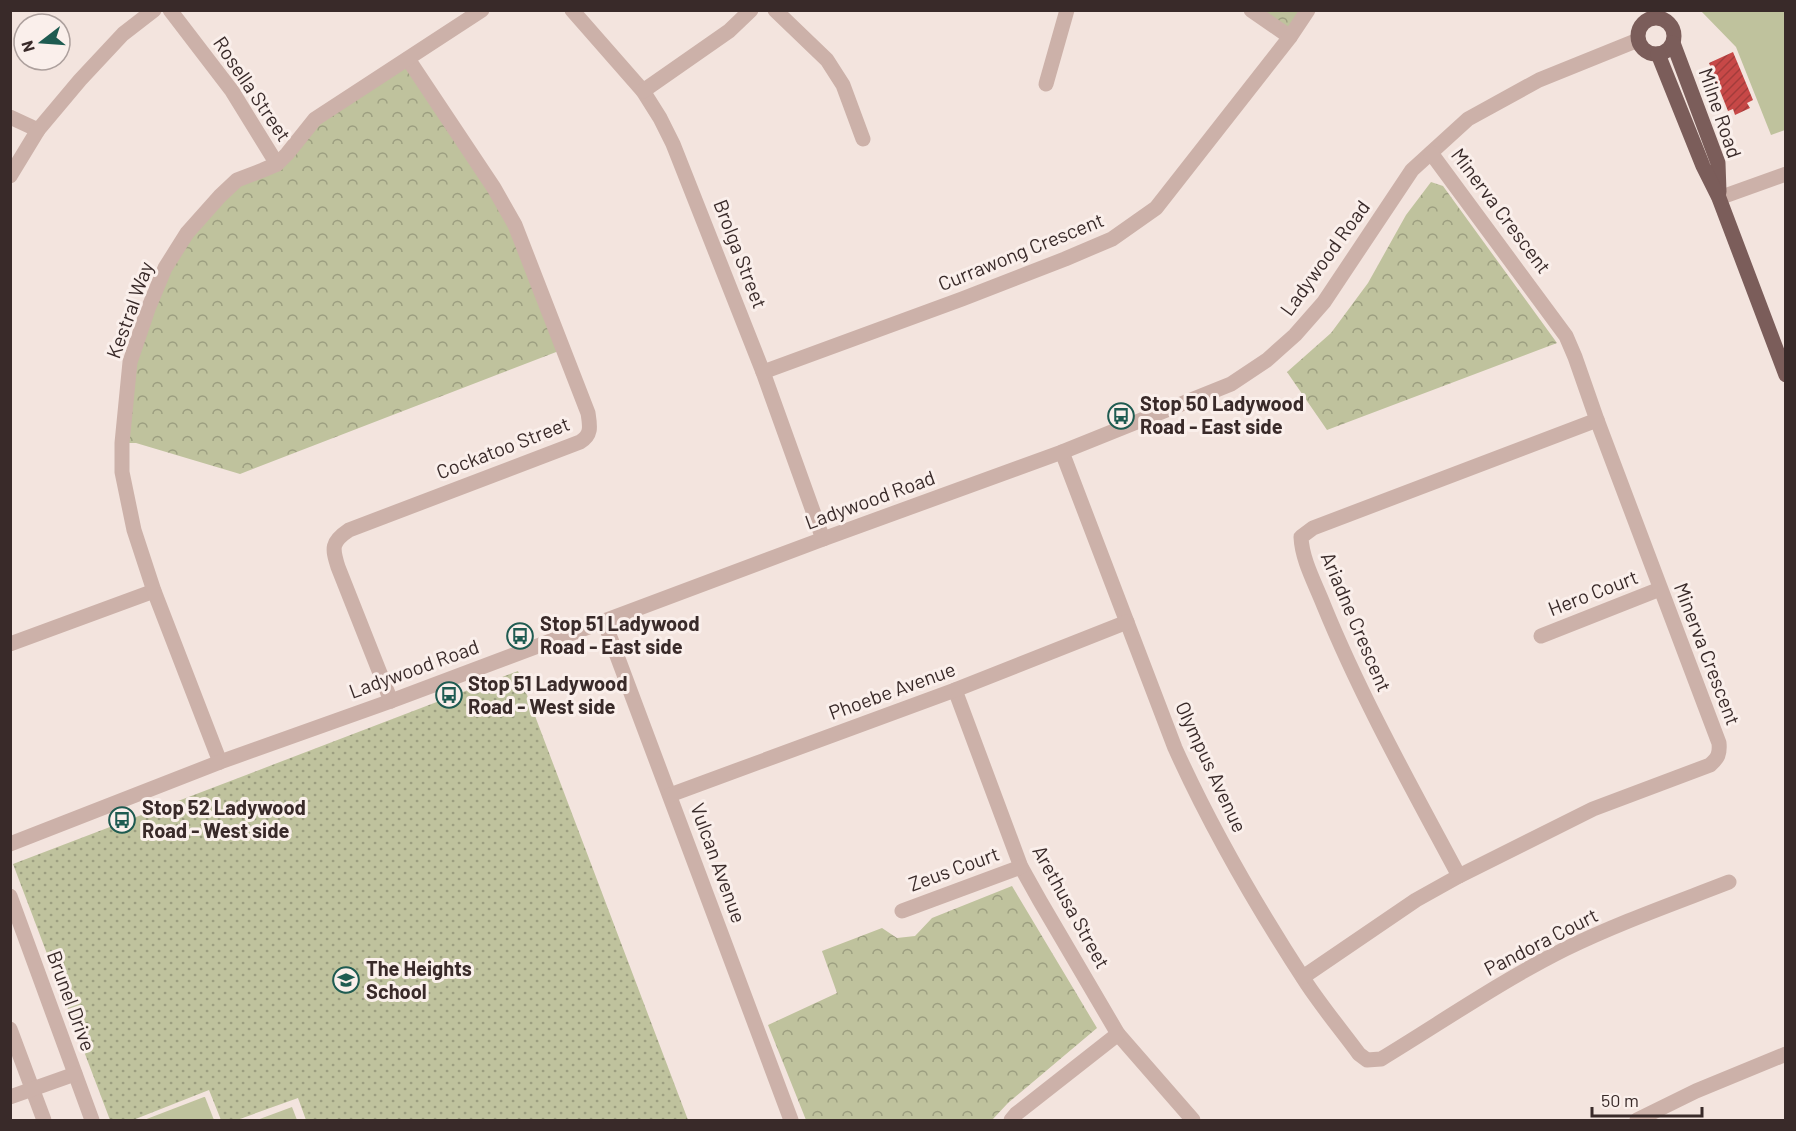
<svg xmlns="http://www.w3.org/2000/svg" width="1796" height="1131" font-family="Barlow,sans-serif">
	<defs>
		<pattern id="grass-dots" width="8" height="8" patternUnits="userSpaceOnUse" patternTransform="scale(1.5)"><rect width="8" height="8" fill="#bfc29d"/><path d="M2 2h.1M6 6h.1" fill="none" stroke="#9c9e80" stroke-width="1.8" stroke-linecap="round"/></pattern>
		<pattern id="park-crowns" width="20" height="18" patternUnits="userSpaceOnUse" patternTransform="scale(1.5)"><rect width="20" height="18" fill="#bfc29d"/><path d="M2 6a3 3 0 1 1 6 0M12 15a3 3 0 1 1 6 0" fill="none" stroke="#9c9e80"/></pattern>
		<pattern id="building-hatch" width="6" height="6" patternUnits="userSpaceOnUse" patternTransform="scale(1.5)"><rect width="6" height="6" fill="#c74847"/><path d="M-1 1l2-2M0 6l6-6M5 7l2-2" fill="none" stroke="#a33c3b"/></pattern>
	</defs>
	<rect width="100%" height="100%" fill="#f3e4de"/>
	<path fill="url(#grass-dots)" d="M518,671L688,1120H306L298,1098L237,1120H221L209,1090L133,1120H110L13,864Z"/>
	<g fill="url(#park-crowns)">
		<path d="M1251,11H1308L1290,37Z"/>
		<path d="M408,59L494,188L564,349L240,474L136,443H122L130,362L165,268L220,196L263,170L299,139Z"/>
		<path d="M1431,182L1443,186L1557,343L1327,430L1287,372L1331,333L1368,283L1406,215Z"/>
		<path d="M1012,886L1097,1028L1008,1103L992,1120H806L768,1025L837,993L822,951L882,928L897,938L915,936L932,918Z"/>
	</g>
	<g fill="#bfc29d">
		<path d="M1701,11H1785V130L1771,135L1736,47Z"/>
		<path d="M205,1097L214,1120H144L204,1097Z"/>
		<path d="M292,1107L297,1120H257Z"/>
	</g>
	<path fill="url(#building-hatch)" d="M1733,52L1753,100L1747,103L1750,108L1735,115L1733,109L1728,111L1709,63Z"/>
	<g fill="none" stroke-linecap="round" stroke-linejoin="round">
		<g stroke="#ccb1a9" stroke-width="15">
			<path d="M170,10L232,91L277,164"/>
			<path d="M572,10L643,91L660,118L673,144L763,372L823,539"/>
			<path d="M775,10L827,60L843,85L863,139"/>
			<path d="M1251,10L1290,37"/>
			<path d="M1046,84L1067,10"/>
			<path d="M643,91L729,31L751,10"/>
			<path d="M10,117L38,130"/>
			<path d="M10,176L38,130L80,80L123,34L154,10"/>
			<path d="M1719,198L1786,174"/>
			<path d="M763,372L962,299L1065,259L1112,239L1156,208L1290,37L1308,10"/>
			<path d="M1062,452L1175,748C1212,830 1258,909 1307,984C1323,1008 1342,1031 1359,1054L1367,1060L1381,1059C1442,1022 1501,981 1565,949C1618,923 1675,903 1729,882"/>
			<path d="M604,621L791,1120"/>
			<path d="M1541,636L1660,589"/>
			<path d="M10,644L154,591"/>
			<path d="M955,690L1021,867L1040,901L1118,1034L1193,1120"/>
			<path d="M391,701L338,567C332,548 331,542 349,530L580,442C592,435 590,426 588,413L515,225L494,188L408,59"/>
			<path d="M220,762L154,591L134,530L122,472V443L130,362L148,309L165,268L187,233L220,196L237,180L263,170L277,164L287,154L315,119L482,10"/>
			<path d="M670,795L955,690L1127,622"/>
			<path d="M10,844L220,762L391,701L823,539L1062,452L1231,384L1267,360L1295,335L1324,302L1412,170L1468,119L1539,80L1638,40"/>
			<path d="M1459,876C1412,788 1362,699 1324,606C1315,583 1302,560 1301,537L1313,528L1597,420"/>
			<path d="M10,896L92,1120"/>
			<path d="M902,911L1021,867"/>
			<path d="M1303,977L1416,900L1459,876L1593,809L1710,765C1718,758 1720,754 1719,743L1597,420L1575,357L1566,336L1431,153"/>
			<path d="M10,1029L44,1120"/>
			<path d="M10,1097L75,1074"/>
			<path d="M1011,1120L1016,1114L1118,1034"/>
			<path d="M1637,1120L1696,1091L1786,1054"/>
		</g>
		<g stroke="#7b5d5a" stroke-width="15">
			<circle cx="1656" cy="36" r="18"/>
			<path d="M1673,43L1718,163L1719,192"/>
			<path d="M1658,54L1703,166L1719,198L1786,375"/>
		</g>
	</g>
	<defs>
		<g id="bus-ring" transform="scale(1.35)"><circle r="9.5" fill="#faefeb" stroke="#1e5b51" stroke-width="1.5"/><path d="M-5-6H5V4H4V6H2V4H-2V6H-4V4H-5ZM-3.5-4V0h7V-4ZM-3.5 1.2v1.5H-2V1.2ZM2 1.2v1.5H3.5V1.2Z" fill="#1e5b51"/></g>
		<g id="school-ring" transform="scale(1.35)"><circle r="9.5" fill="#faefeb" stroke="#1e5b51" stroke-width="1.5"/><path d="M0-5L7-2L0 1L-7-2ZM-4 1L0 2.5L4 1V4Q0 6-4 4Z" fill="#1e5b51"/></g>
	</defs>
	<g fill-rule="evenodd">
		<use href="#bus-ring" x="1121" y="416"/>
		<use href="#bus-ring" x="520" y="636"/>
		<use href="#bus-ring" x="449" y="695"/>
		<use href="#bus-ring" x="122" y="820"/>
		<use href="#school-ring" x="346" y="980"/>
	</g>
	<g text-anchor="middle" stroke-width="6" stroke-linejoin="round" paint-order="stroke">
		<g font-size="20" fill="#392a29" stroke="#faefeb">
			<text transform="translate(252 89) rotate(56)" y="7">Rosella Street</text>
			<text transform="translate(1720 113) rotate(71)" y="7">Milne Road</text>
			<text transform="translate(1501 211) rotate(53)" y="7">Minerva Crescent</text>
			<text transform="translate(1021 252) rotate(-22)" y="7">Currawong Crescent</text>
			<text transform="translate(740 254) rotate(69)" y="7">Brolga Street</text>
			<text transform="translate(1325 258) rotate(-54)" y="7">Ladywood Road</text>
			<text transform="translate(130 310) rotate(-70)" y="7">Kestral Way</text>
			<text transform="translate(503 448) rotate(-21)" y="7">Cockatoo Street</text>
			<text transform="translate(870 500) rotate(-20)" y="7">Ladywood Road</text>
			<text transform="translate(1593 593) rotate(-21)" y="7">Hero Court</text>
			<text transform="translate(1356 622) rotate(67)" y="7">Ariadne Crescent</text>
			<text transform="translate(1707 654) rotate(69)" y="7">Minerva Crescent</text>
			<text transform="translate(414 669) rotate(-20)" y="7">Ladywood Road</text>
			<text transform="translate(892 691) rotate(-20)" y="7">Phoebe Avenue</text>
			<text transform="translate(1211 767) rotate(65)" y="7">Olympus Avenue</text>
			<text transform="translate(718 863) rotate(70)" y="7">Vulcan Avenue</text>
			<text transform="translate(954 869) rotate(-20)" y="7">Zeus Court</text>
			<text transform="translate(1071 907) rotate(61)" y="7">Arethusa Street</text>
			<text transform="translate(1541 942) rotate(-27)" y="7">Pandora Court</text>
			<text transform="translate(71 1001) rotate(70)" y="7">Brunel Drive</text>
		</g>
		<g font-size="20" font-weight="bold" fill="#392a29" stroke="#faefeb" text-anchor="start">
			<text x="1140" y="411">Stop 50 Ladywood<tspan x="1140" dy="23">Road - East side</tspan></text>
			<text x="540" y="631">Stop 51 Ladywood<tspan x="540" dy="23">Road - East side</tspan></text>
			<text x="468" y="691">Stop 51 Ladywood<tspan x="468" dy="23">Road - West side</tspan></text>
			<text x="142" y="815">Stop 52 Ladywood<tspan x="142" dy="23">Road - West side</tspan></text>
			<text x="366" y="976">The Heights<tspan x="366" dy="23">School</tspan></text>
		</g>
	</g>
	<rect width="1796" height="1131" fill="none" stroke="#392a29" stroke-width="24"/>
	<g transform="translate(42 42) rotate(253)"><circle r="28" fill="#faefeb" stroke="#ada09d" stroke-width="1.5"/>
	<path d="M0-4.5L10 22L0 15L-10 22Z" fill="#1e5b51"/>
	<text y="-9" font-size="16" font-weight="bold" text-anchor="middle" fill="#392a29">N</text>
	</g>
	<path d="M1592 1107v9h110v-9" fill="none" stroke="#392a29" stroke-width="3"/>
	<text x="1601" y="1107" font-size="18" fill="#392a29" stroke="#faefeb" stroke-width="4.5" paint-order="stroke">50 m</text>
</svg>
